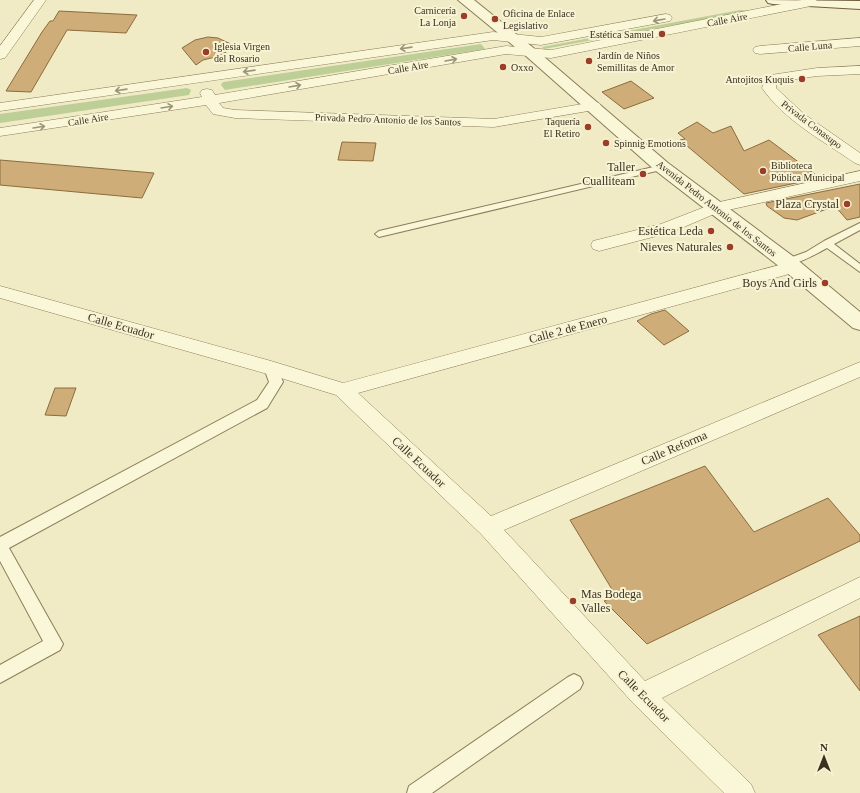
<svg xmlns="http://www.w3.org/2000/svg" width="860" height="793" font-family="Georgia,serif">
	<rect width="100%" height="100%" fill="#f0ebc4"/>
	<g fill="#bdce97">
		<path d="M740,10L751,11L544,49L542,47Z"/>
		<path d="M481,44L485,49L225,90L221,85L223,82Z"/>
		<path d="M187,88L191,90L189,95L0,123V114Z"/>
	</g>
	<g fill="#cfad78" stroke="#8b6c3e">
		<path d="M59,11L137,15L126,33L67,30L31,92L6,91L42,32L50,21H53Z"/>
		<path d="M208,37L218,38L235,46L220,56L203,60L196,65L182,48L195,40Z"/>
		<path d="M631,81L654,98L624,109L602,92Z"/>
		<path d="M697,122L713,133L731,126L744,151L769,140L820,178L744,194L680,140L685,139L678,133Z"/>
		<path d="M342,142L376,143L373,161L338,160Z"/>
		<path d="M0,160L154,173L142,198L0,185Z"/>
		<path d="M860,184V217L847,220L835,206L797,220L784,218L767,206L766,203Z"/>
		<path d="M665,310L689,331L664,345L637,321L651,314Z"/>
		<path d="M55,388H76L66,416L45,415Z"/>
		<path d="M705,466L754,532L828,498L860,535V541L647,644L604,601L616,596L570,520Z"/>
		<path d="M860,616V691L818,635Z"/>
	</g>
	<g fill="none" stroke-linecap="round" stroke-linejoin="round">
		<g stroke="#8b7d5a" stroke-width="2">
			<g id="service">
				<path d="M662,165L666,167L665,169L379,237L375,234L379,231Z"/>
				<path d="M860,223V230L834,244L860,264V272L827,248C818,253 794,267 784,264L783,262L784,260L806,252L824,241Z"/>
			</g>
		</g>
		<g stroke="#8b7d5a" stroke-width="2">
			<g id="pedestrian">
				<path d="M271,363L276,364L283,382L267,408L9,548L63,644L60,650L0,683V665L43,641L0,561V537L257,400L269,382L264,368L266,364Z"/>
				<path d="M574,674L580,677L583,683L580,689L432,793H407L409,786L568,677Z"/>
			</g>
		</g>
		<g stroke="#8b7d5a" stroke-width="1">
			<g id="minor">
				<path d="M34,0H46L5,58L0,59V46Z"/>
				<path d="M802,0H816L817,2L815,5L811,6L551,58L506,54L219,103L223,108L235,110L494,119L594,102L599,103L601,106L599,109L594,110L494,127L235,118L213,114L206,105L0,136V128L202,97L200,93L202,90L207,89L212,90L215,95L506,46L551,50Z"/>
				<path d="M666,14L670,15L672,18L670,21L541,45L493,40L0,111V103L493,32L541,37Z"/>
				<path d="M860,38V46L760,54L755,53L753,50L755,47L760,46Z"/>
				<path d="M860,66V74L817,76L777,82L776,88L804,114L860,153V165L855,163C823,141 784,120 762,88L766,76L771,75L817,68Z"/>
				<path d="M860,171V181L719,212L672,232L599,251L593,249L591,245L593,241L661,224L715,203Z"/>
				<path d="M794,261L800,263L802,267L800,271L358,393L491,516L860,362V377L504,530L645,681L860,577V598L662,698L751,784L755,793H724L633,703L481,534L336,395L271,375L0,298V286L271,361L343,383Z"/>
			</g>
		</g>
		<g stroke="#8b7d5a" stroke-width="2">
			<path id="tertiary" d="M458,0H474L536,50L668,163L794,257L860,312V330L853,328L780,267L656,171L526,56Z"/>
		</g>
		<g stroke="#6d5e3d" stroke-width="2">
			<path id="secondary" d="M766,0L860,1V9L773,4L768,3Z"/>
		</g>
		<use href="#service" fill="#faf6d8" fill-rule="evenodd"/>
		<use href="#pedestrian" fill="#faf6d8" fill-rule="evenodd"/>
		<use href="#minor" fill="#faf6d8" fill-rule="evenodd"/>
		<use href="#tertiary" fill="#faf6d8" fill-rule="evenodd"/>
		<use href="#secondary" fill="#faf6d8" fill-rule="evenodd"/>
	</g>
	<defs><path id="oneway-shaft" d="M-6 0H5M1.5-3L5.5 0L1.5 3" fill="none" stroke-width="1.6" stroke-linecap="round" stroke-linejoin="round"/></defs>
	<g stroke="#9a947b">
		<use href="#oneway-shaft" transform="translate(659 20) rotate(170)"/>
		<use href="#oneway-shaft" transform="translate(406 48) rotate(172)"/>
		<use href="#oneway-shaft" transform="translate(451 60) rotate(-10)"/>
		<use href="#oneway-shaft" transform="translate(249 71) rotate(172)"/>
		<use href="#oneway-shaft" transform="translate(295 86) rotate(-10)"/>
		<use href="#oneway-shaft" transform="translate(121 90) rotate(172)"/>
		<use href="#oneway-shaft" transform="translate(167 107) rotate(-9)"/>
		<use href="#oneway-shaft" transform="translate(39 127) rotate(-9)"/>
	</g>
	<g fill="#9c3d27" stroke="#f7f3d4" stroke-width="1.5">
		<circle cx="464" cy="16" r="4"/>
		<circle cx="495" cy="19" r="4"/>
		<circle cx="662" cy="34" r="4"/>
		<circle cx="206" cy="52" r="4"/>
		<circle cx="589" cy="61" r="4"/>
		<circle cx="503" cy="67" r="4"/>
		<circle cx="802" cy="79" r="4"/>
		<circle cx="588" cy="127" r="4"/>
		<circle cx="606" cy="143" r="4"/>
		<circle cx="763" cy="171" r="4"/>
		<circle cx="643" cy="174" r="4"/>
		<circle cx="847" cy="204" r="4"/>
		<circle cx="711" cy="231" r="4"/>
		<circle cx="730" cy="247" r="4"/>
		<circle cx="825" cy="283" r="4"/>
		<circle cx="573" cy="601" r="4"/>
	</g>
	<g text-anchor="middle" stroke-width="4" stroke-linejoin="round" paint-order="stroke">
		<g font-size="10" fill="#3a311e" stroke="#f7f3d4" text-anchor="start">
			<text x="456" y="14" text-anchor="end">Carnicería<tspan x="456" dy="12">La Lonja</tspan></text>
			<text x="503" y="17">Oficina de Enlace<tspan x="503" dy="12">Legislativo</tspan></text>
			<text x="654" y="38" text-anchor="end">Estética Samuel</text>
			<text x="214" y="50">Iglesia Virgen<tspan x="214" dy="12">del Rosario</tspan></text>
			<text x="597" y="59">Jardín de Niños<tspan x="597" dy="12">Semillitas de Amor</tspan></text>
			<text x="511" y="71">Oxxo</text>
			<text x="794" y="83" text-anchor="end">Antojitos Kuquis</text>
			<text x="580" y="125" text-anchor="end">Taquería<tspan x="580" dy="12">El Retiro</tspan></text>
			<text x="614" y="147">Spinnig Emotions</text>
			<text x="771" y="169">Biblioteca<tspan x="771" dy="12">Pública Municipal</tspan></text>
		</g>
		<g font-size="10" fill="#3a311e" stroke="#f7f3d4">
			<text transform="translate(727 19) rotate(-11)" y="4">Calle Aire</text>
			<text transform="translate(810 46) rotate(-5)" y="4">Calle Luna</text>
			<text transform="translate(408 67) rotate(-10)" y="4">Calle Aire</text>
			<text transform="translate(88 119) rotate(-9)" y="4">Calle Aire</text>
			<text transform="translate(388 119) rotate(2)" y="4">Privada Pedro Antonio de los Santos</text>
			<text transform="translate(812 124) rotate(37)" y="4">Privada Conasupo</text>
			<text transform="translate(717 208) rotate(38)" y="4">Avenida Pedro Antonio de los Santos</text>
		</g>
		<g font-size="12" fill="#3a311e" stroke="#f7f3d4" text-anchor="end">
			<text x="635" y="171">Taller<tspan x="635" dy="14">Cualliteam</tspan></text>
			<text x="839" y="208">Plaza Crystal</text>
			<text x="703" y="235">Estética Leda</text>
			<text x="722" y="251">Nieves Naturales</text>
			<text x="817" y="287">Boys And Girls</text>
			<text x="581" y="598" text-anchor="start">Mas Bodega<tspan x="581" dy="14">Valles</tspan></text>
		</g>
		<g font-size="12" fill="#3a311e" stroke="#f7f3d4">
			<text transform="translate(121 326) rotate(16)" y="4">Calle Ecuador</text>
			<text transform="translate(568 329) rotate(-15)" y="4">Calle 2 de Enero</text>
			<text transform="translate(674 448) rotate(-23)" y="4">Calle Reforma</text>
			<text transform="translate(419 462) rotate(43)" y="4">Calle Ecuador</text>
			<text transform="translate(644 696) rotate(45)" y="4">Calle Ecuador</text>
		</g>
	</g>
	<g transform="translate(824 757)" stroke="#f7f3d4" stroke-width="3" paint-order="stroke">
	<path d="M0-3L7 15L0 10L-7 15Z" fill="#3a311e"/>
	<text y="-6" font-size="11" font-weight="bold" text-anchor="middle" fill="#3a311e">N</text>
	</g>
</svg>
